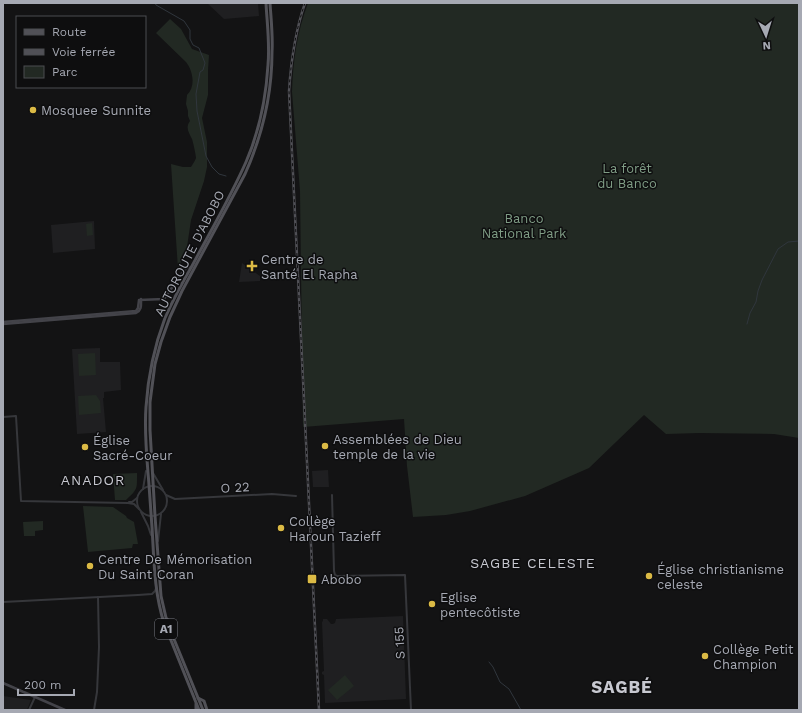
<svg xmlns="http://www.w3.org/2000/svg" width="802" height="713" font-family="'Work Sans',sans-serif">
	<rect width="100%" height="100%" fill="#131314"/>
	<g fill="#1f1f21">
		<path d="M207,3H258L259,16L224,19Z"/>
		<path d="M94,221L95,249L53,253L51,225Z"/>
		<path d="M242,263L260,276V281L239,282Z"/>
		<path d="M100,348V362H120L121,390L104,392V398H103L106,432L77,434L72,349Z"/>
		<path d="M328,470L329,487H313L312,471Z"/>
		<path d="M403,616L406,699L325,703L324,675L322,674V672L324,671L322,622L323,621V619H327L331,624H333L335,623L336,619Z"/>
		<path d="M3,696L31,700L27,710H3Z"/>
	</g>
	<g fill="#222923">
		<path d="M308,3H799V438L774,434L699,433L666,434L644,415L589,468L525,496L470,511L446,515L413,517L407,466L404,419L303,427L300,191L292,92C293,61 297,32 308,3Z"/>
		<path d="M170,19L181,29L192,49L209,55L208,70V95L202,118L207,142V167L204,181L191,220L187,247L178,269L171,164L183,167H191C192,165 195,161 196,158C196,155 193,142 192,139C189,132 185,128 190,121L188,116V111L186,104L187,95C196,86 193,71 186,62L156,33Z"/>
		<path d="M92,223L93,235L87,236L86,224Z"/>
		<path d="M95,353L96,375L79,376L78,354Z"/>
		<path d="M96,395L100,401L101,413L79,415L78,396Z"/>
		<path d="M137,473C137,489 138,489 126,500H115L113,474Z"/>
		<path d="M83,506L113,507L126,516L127,518L134,522L138,544H133L132,548L88,552Z"/>
		<path d="M43,521V530L35,531V536H24L23,522Z"/>
		<path d="M345,675L354,686L337,700L328,690Z"/>
	</g>
	<g fill="none" stroke-linecap="round" stroke-linejoin="round">
		<g stroke="#30363d" stroke-width="1">
			<path d="M155,3L156,5L184,21L190,30V39L193,45L199,48L205,63L203,70L200,72L196,94L197,111L206,156L212,167L219,174L226,176"/>
			<path d="M747,324L750,313L756,302L758,291L762,280L778,249L788,242L799,241"/>
			<path d="M489,662L493,667L500,682L509,689L521,710"/>
		</g>
		<g stroke="#36373b" stroke-width="2">
			<path d="M3,417L16,416L21,501L128,503L134,504L139,509"/>
			<path d="M153,473L163,490"/>
			<circle cx="152" cy="501" r="15"/>
			<path d="M143,489L146,471"/>
			<path d="M166,495L175,499L272,494L296,496"/>
			<path d="M332,495L334,571L335,575L337,576L405,575L411,710"/>
			<path d="M129,502H132L137,498"/>
			<path d="M141,512L148,526L151,535"/>
			<path d="M158,541L161,514"/>
			<path d="M3,602L138,595L152,594L155,591L156,588"/>
			<path d="M29,710L35,697"/>
			<path d="M94,710L97,692L99,647L98,597"/>
		</g>
		<g stroke="#434349" stroke-width="2.5">
			<path d="M3,322L136,311L138,308L139,300L164,299L185,269L189,267H191"/>
			<path d="M3,324L136,313C142,310 141,305 141,299"/>
			<path d="M3,683L65,710"/>
		</g>
		<g stroke="#515157" stroke-width="3">
			<path d="M167,619L172,625"/>
			<path d="M198,698L204,701L207,710"/>
			<path d="M196,704V710"/>
			<path d="M199,710L164,623C154,592 154,559 152,527C151,513 150,499 149,485C147,459 144,433 146,407C148,377 154,347 165,318C173,300 182,283 192,266C210,232 230,198 246,162C259,132 266,98 268,65C270,44 267,23 266,3"/>
			<path d="M203,710L167,622L161,596L155,516L150,430V402L155,364L161,342L170,317L182,291L245,174C262,136 272,94 272,52C273,36 271,19 270,3"/>
		</g>
		<g stroke="#505056" stroke-width="2.5">
			<path id="rail" d="M305,3C295,32 291,61 289,91L319,710"/>
		</g>
		<use href="#rail" stroke="#0e0e0f" stroke-width="1" stroke-dasharray="3" stroke-linecap="butt"/>
	</g>
	<g fill="#dbba45" stroke="#0e0e0f" stroke-width="1.5">
		<circle cx="33" cy="110" r="4"/>
		<path d="M250 260h4v4h4v4h-4v4h-4v-4h-4v-4h4z"/>
		<circle cx="325" cy="446" r="4"/>
		<circle cx="85" cy="447" r="4"/>
		<circle cx="281" cy="528" r="4"/>
		<circle cx="90" cy="566" r="4"/>
		<circle cx="649" cy="576" r="4"/>
		<rect x="307" y="574" width="10" height="10" rx="2"/>
		<circle cx="432" cy="604" r="4"/>
		<circle cx="705" cy="656" r="4"/>
	</g>
	<g text-anchor="middle" stroke-width="3" stroke-linejoin="round" paint-order="stroke">
		<rect fill="#0e0e0f" stroke="#787a82" stroke-width="1" x="155" y="619" width="22" height="20" rx="3"/>
		<g font-size="12" font-weight="bold" fill="#a6a9b3">
			<text x="166" y="633">A1</text>
		</g>
		<g font-size="13" fill="#a6a9b3" stroke="#0e0e0f" text-anchor="start">
			<text x="41" y="115">Mosquee Sunnite</text>
			<text x="261" y="264">Centre de<tspan x="261" dy="15">Santé El Rapha</tspan></text>
			<text x="333" y="444">Assemblées de Dieu<tspan x="333" dy="15">temple de la vie</tspan></text>
			<text x="93" y="445">Église<tspan x="93" dy="15">Sacré-Coeur</tspan></text>
			<text x="289" y="526">Collège<tspan x="289" dy="15">Haroun Tazieff</tspan></text>
			<text x="98" y="564">Centre De Mémorisation<tspan x="98" dy="15">Du Saint Coran</tspan></text>
			<text x="657" y="574">Église christianisme<tspan x="657" dy="15">celeste</tspan></text>
			<text x="321" y="584">Abobo</text>
			<text x="440" y="602">Eglise<tspan x="440" dy="15">pentecôtiste</tspan></text>
			<text x="713" y="654">Collège Petit<tspan x="713" dy="15">Champion</tspan></text>
		</g>
		<g font-size="13" fill="#7f9c85" stroke="#0e0e0f">
			<text x="627" y="173">La forêt<tspan x="627" dy="15">du Banco</tspan></text>
			<text x="524" y="223">Banco<tspan x="524" dy="15">National Park</tspan></text>
		</g>
		<g font-size="13" fill="#a6a9b3" stroke="#0e0e0f">
			<text transform="translate(189 253) rotate(-63)" y="5">AUTOROUTE D'ABOBO</text>
			<text transform="translate(235 487) rotate(-3)" y="5">O 22</text>
			<text transform="translate(399 643) rotate(-93)" y="5">S 155</text>
		</g>
		<g font-size="14" letter-spacing="1" fill="#c7c8d0" stroke="#0e0e0f">
			<text x="93" y="485">ANADOR</text>
			<text x="533" y="568">SAGBE CELESTE</text>
		</g>
		<g font-size="17" font-weight="bold" letter-spacing="1" fill="#c7c8d0" stroke="#0e0e0f">
			<text x="622" y="693">SAGBÉ</text>
		</g>
	</g>
	<rect width="802" height="713" fill="none" stroke="#a6a9b3" stroke-width="8"/>
	<rect x="16" y="16" width="130" height="72" fill="#0e0e0f" stroke="#4b4c51"/>
	<rect x="24" y="29" width="20" height="6" fill="#515157" stroke="#4b4c51"/>
	<text x="52" y="36" font-size="12" fill="#a6a9b3">Route</text>
	<rect x="24" y="49" width="20" height="6" fill="#505056" stroke="#4b4c51"/>
	<text x="52" y="56" font-size="12" fill="#a6a9b3">Voie ferrée</text>
	<rect x="24" y="66" width="20" height="12" fill="#222923" stroke="#4b4c51"/>
	<text x="52" y="76" font-size="12" fill="#a6a9b3">Parc</text>
	<g transform="translate(766 36) rotate(176)" stroke="#0e0e0f" stroke-width="3" paint-order="stroke">
	<path d="M0-3L7 15L0 10L-7 15Z" fill="#a6a9b3"/>
	<text y="-6" font-size="11" font-weight="bold" text-anchor="middle" fill="#a6a9b3">N</text>
	</g>
	<path d="M18 689v6h56v-6" fill="none" stroke="#a6a9b3" stroke-width="2"/>
	<text x="24" y="689" font-size="12" fill="#a6a9b3" stroke="#0e0e0f" stroke-width="3" paint-order="stroke">200 m</text>
</svg>
